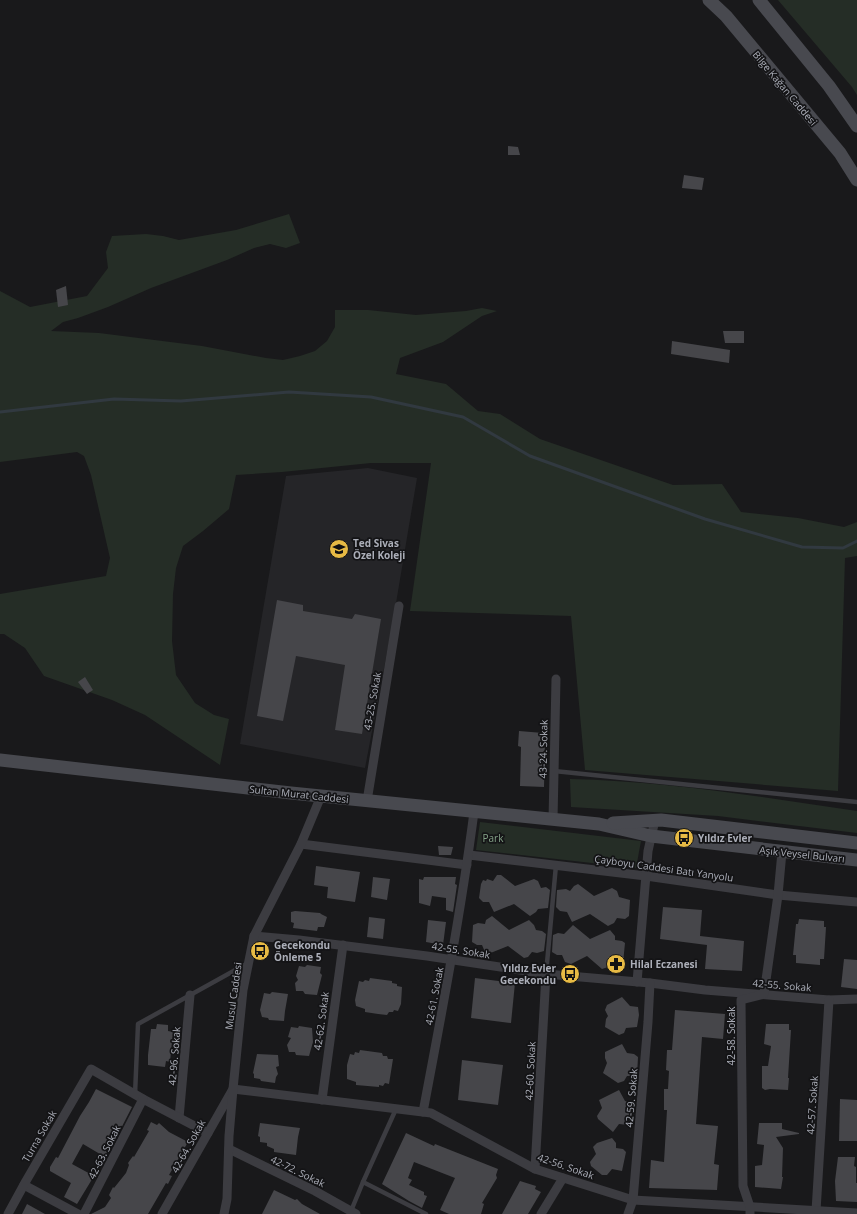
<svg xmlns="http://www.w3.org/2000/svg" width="857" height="1214" font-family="'Open Sans',sans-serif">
	<rect width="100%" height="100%" fill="#19191b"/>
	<path fill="#252528" d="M368,468L417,478L393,621L365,768L240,744L286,476Z"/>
	<g fill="#252d26">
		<path d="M778,0H857V95L852,87Z"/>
		<path d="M289,214L300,243L286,248L270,244L254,248L227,260L151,288L108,307L78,318L63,322L51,331L99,333L202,346L266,358L283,360L300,356L315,351L327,341L335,327V310H368L416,315L466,311L482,308L497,311L482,316L443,342L400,358L396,374L446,384L478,411L500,414L540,439L673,485L722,484L741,512L798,518L844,527L857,522V556L845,558L838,791L585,770L571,616L410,611L431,463H371L282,472L236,475L229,509L203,531L183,546L176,568L173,594L172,641L176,675L195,703L214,715L229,719L220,765L145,715L112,700L44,676L25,648L4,634H0V594L106,576L110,558L91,475L84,456L77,452L0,462V291L30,307L87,296L108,268L106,252L112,236L146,234L163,236L179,240L236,230Z"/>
		<path d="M570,779C666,781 762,797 857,811V833L718,816L571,807Z"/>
		<path d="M480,822L641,841L636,868L476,850Z"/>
	</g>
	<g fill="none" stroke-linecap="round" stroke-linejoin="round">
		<path stroke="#313940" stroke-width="3" d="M0,412L114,399L181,401L289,392L371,397L463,417L530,456L705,519L802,547L843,548L857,541"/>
	</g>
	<g fill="#46464a">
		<path d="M508,146L518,147L520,155H508Z"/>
		<path d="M684,175L704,178L702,190L682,188Z"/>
		<path d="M66,286L68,305L58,307L56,290Z"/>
		<path d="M723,331H744V343H725Z"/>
		<path d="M672,341L730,350L729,363L671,354Z"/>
		<path d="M277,600L303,605V611L352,619L355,614L381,619L362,734L335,730L345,665L296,656L283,721L257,716Z"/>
		<path d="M85,677L93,690L87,694L78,682Z"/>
		<path d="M519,731L543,733L542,744H545L544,787L520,786L521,747L518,746Z"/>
		<path d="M438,846L453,847L451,855H439Z"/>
		<path d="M316,866L360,872L355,902L327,898L328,887L314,885Z"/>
		<path d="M497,875H501L515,886L534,879L538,881L541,888L546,887L550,890L548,908L538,909L536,912L530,916L514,904L494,912L489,902H483L479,898L481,884L483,880L486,881L487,879L493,881Z"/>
		<path d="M373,877L390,879L387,900L371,897Z"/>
		<path d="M424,877H456L455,884L457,885L453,912L446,910V898L432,896L430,906L419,903V879L423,880Z"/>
		<path d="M578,884L594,896L612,888L617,891L619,897L630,900L629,916L625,919L617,918L614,923L608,926L590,914L572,922L567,912L560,911L556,907L557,890L566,889L570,891L574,886Z"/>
		<path d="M663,907L702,910L700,936L744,941L742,971L705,969L707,945L660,939Z"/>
		<path d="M295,911L320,913L321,914L327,917L324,927H318L317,931L293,928L294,923L291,922V912Z"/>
		<path d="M492,916L509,930L529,920L534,925L536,930L542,931L546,934L544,951L537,953L532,952L528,957L524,958L508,946L488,954L485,952L482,945H477L472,942L473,925L478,923L485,924L486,920Z"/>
		<path d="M369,917L385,919L383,939L367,937Z"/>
		<path d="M799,919L824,921V927H826L824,959H820V965L796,963V955H793L796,924H798Z"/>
		<path d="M428,920L446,922L443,945L426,942Z"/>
		<path d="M573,925L590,939L610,930L615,936V940L622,941L625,943L623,963L612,962L608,967L602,969L587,956L571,964L565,962L562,955H557L552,952L553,935L558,933L564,934Z"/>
		<path d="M844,959L857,960V989L841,987Z"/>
		<path d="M307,965L321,967L320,973L322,975L317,995L305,994L303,991H296L295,983L298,980L296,976L299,966L305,967Z"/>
		<path d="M370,978L392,981V983L397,984V986L402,987L401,1004L398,1011L394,1010L393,1012H389L387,1015L378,1014L365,1012V1009L356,1006L355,1000L359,981L363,982L365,980L369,981Z"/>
		<path d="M475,978L515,983L511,1023L471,1018Z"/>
		<path d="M272,992L288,994L285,1011L284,1021L269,1020L268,1018L262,1017L260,1010L264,993L270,994Z"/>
		<path d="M622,997L630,1006L638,1007L639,1015L637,1027L626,1028L624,1033L619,1035L605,1027L606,1019L608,1016L605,1010L607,1005Z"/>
		<path d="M675,1010L725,1014L723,1039L702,1037L696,1124L718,1126L714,1164L719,1165L717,1190L649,1188L651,1160L664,1162L667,1110H664V1089H668L669,1071L666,1070L667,1050H672Z"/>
		<path d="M157,1024L168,1025V1031L173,1032L170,1062L166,1061L165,1067L148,1065V1055L151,1029H156Z"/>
		<path d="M766,1024H789V1030H791L788,1078H789L788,1090L770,1089L765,1090L762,1088V1066H768L771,1046L764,1044Z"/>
		<path d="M299,1026L312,1028L313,1042L309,1056L296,1055L295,1052H289L287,1045L291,1038L288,1037L291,1027L298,1028Z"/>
		<path d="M622,1044L627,1053L634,1054L638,1057L637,1076H627L624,1081L618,1083L603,1073L607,1063L605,1058V1052Z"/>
		<path d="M360,1050L382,1053L383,1056H387L388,1059H393L389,1084L385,1083L383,1086L379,1085V1087L356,1085V1082L347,1079V1065L350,1054L354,1055L355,1052L359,1053Z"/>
		<path d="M257,1054L278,1055L279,1066L276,1067L278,1074L276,1077L275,1083L261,1081L260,1079L254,1078V1074L253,1073Z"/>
		<path d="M462,1060L503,1065L498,1105L458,1100Z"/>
		<path d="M96,1089L132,1107L113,1144L105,1157L83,1144L72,1164L94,1176L77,1204L64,1197L71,1183L50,1171V1167L56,1157L58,1158L80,1116L89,1102Z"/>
		<path d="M619,1090L625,1101L631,1103L634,1106L632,1122L629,1125L619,1124L613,1132L598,1119L597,1116L602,1108L599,1100Z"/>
		<path d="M840,1099L857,1100V1141H839Z"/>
		<path d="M151,1122L157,1125L159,1123L169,1132L188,1142L169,1175L172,1176L168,1184L166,1183L148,1214H91L105,1207L111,1198L109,1195L113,1187L114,1188L126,1173L129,1165L128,1163L133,1156L134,1157L149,1131L147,1130Z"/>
		<path d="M260,1123L300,1128L298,1137L296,1155L274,1152V1149L267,1146V1143L260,1142V1137L258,1136Z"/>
		<path d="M759,1123H782V1129L799,1133V1134L776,1137L783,1148L782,1177H783L781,1189L755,1187V1166L762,1165L764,1145L757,1144Z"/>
		<path d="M406,1133L434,1146L435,1144L498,1169L496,1175L497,1178L482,1203L484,1204L481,1214H449L440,1210L455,1178L414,1162L408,1178L412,1180L409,1185L424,1192V1195L427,1196L422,1208L409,1201L382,1184Z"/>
		<path d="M612,1138L616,1143V1148L623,1149L626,1152L622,1171L612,1169L607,1175H602L591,1166L590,1162L596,1154L593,1147L597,1143Z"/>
		<path d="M838,1157H855L854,1166L856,1167V1183H857V1202L836,1201L835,1181Z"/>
		<path d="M520,1181L536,1186L535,1189L541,1192L528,1214H502Z"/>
		<path d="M274,1190L295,1200L297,1199L302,1204L320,1214H262Z"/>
		<path d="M27,1204L45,1214H22Z"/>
	</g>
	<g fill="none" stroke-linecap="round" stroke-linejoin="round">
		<g stroke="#3c3c41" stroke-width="4.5">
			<path d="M554,771L857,802"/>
			<path d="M546,974L556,865"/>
			<path d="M135,1095L138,1024L248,963"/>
			<path d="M363,1182L426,1214"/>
			<path d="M351,1211L363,1182L396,1109"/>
		</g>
		<g stroke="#3c3c41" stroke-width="9">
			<path d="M367,801L399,606"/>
			<path d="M553,820L556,679"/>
			<path d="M301,844L467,865"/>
			<path d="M469,855L646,876L778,895L857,902"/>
			<path d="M254,936L299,940L427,956L546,974L650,983L705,990L829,1000L857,999"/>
			<path d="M637,982L648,851L655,820"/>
			<path d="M322,1100L343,945"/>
			<path d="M423,1112C442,1012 461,912 474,812"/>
			<path d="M179,1118L190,995"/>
			<path d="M229,1149L315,1191L356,1214"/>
			<path d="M535,1169L546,974"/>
			<path d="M24,1185L78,1214"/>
			<path d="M816,1211L829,1000"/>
			<path d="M8,1214L26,1181L91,1069L143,1099L208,1133"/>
			<path d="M84,1214L143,1099"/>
			<path d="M162,1214L233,1089L431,1113L535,1169L633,1200L857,1213"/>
			<path d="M224,1214L227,1199L229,1136L233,1089L243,990L254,936L301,844L321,796"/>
			<path d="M541,1214L563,1178"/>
			<path d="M628,1214L633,1200L648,1022L650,983"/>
			<path d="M750,1214V1207L743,1186L741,1000L764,994L778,895L782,852"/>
		</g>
		<g stroke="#48494f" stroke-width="13">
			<path d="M709,0L726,16L840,153L857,180"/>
			<path d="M759,0L829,86L857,126"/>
			<path d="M0,760L291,793L599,824L651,836L857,860"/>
			<path d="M613,823L661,820L857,843"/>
		</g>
	</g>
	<defs>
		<g id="school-disc" transform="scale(1)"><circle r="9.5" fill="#e7ba44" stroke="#141416"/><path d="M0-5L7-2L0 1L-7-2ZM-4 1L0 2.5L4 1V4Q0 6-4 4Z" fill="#111"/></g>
		<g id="bus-disc" transform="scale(1)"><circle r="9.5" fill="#e7ba44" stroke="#141416"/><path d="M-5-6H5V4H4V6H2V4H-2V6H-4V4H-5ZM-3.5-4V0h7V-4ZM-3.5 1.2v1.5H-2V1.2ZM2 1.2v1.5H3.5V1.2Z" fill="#111"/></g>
		<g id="pharmacy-disc" transform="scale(1)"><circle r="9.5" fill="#e7ba44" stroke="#141416"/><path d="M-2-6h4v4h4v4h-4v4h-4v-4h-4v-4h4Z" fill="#111"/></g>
	</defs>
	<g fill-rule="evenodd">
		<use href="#school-disc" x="339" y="549"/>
		<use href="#bus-disc" x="684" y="838"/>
		<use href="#bus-disc" x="260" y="951"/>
		<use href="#pharmacy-disc" x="616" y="964"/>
		<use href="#bus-disc" x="570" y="974"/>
	</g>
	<g text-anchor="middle" stroke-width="3.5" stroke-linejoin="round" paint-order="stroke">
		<g font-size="10" fill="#acafb9" stroke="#141416">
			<text transform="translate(785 88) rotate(50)" y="4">Bilge Kağan Caddesi</text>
			<text transform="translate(372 701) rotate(-80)" y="4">43-25. Sokak</text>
			<text transform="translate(543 749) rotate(-89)" y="4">43-24. Sokak</text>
			<text transform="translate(299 794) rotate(6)" y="4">Sultan Murat Caddesi</text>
			<text transform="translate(802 854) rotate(6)" y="4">Aşık Veysel Bulvarı</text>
			<text transform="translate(664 868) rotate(8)" y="4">Çayboyu Caddesi Batı Yanyolu</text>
			<text transform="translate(461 950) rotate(9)" y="4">42-55. Sokak</text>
			<text transform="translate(782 985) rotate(5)" y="4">42-55. Sokak</text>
			<text transform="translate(233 996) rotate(-82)" y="4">Musul Caddesi</text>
			<text transform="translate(434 996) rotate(-79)" y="4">42-61. Sokak</text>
			<text transform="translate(321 1021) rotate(-82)" y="4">42-62. Sokak</text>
			<text transform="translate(731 1036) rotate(-90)" y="4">42-58. Sokak</text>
			<text transform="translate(174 1056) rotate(-85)" y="4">42-96. Sokak</text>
			<text transform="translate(530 1071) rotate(-87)" y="4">42-60. Sokak</text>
			<text transform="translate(631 1098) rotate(-85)" y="4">42-59. Sokak</text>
			<text transform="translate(812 1105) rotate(-86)" y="4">42-57. Sokak</text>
			<text transform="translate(39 1136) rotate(-60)" y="4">Turna Sokak</text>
			<text transform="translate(188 1146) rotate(-61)" y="4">42-64. Sokak</text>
			<text transform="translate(104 1152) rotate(-63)" y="4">42-63. Sokak</text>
			<text transform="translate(566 1166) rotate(19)" y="4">42-56. Sokak</text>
			<text transform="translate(298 1171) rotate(26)" y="4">42-72. Sokak</text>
		</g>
		<g font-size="10" font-weight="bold" fill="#acafb9" stroke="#141416" text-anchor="start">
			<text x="353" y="547">Ted Sivas<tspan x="353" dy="12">Özel Koleji</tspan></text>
			<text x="698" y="842">Yıldız Evler</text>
			<text x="274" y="949">Gecekondu<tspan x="274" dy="12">Önleme 5</tspan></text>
			<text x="630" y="968">Hilal Eczanesi</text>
			<text x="556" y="972" text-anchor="end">Yıldız Evler<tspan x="556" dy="12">Gecekondu</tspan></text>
		</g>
		<g font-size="10" fill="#84a388" stroke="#141416">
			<text x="493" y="842">Park</text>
		</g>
	</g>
</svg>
